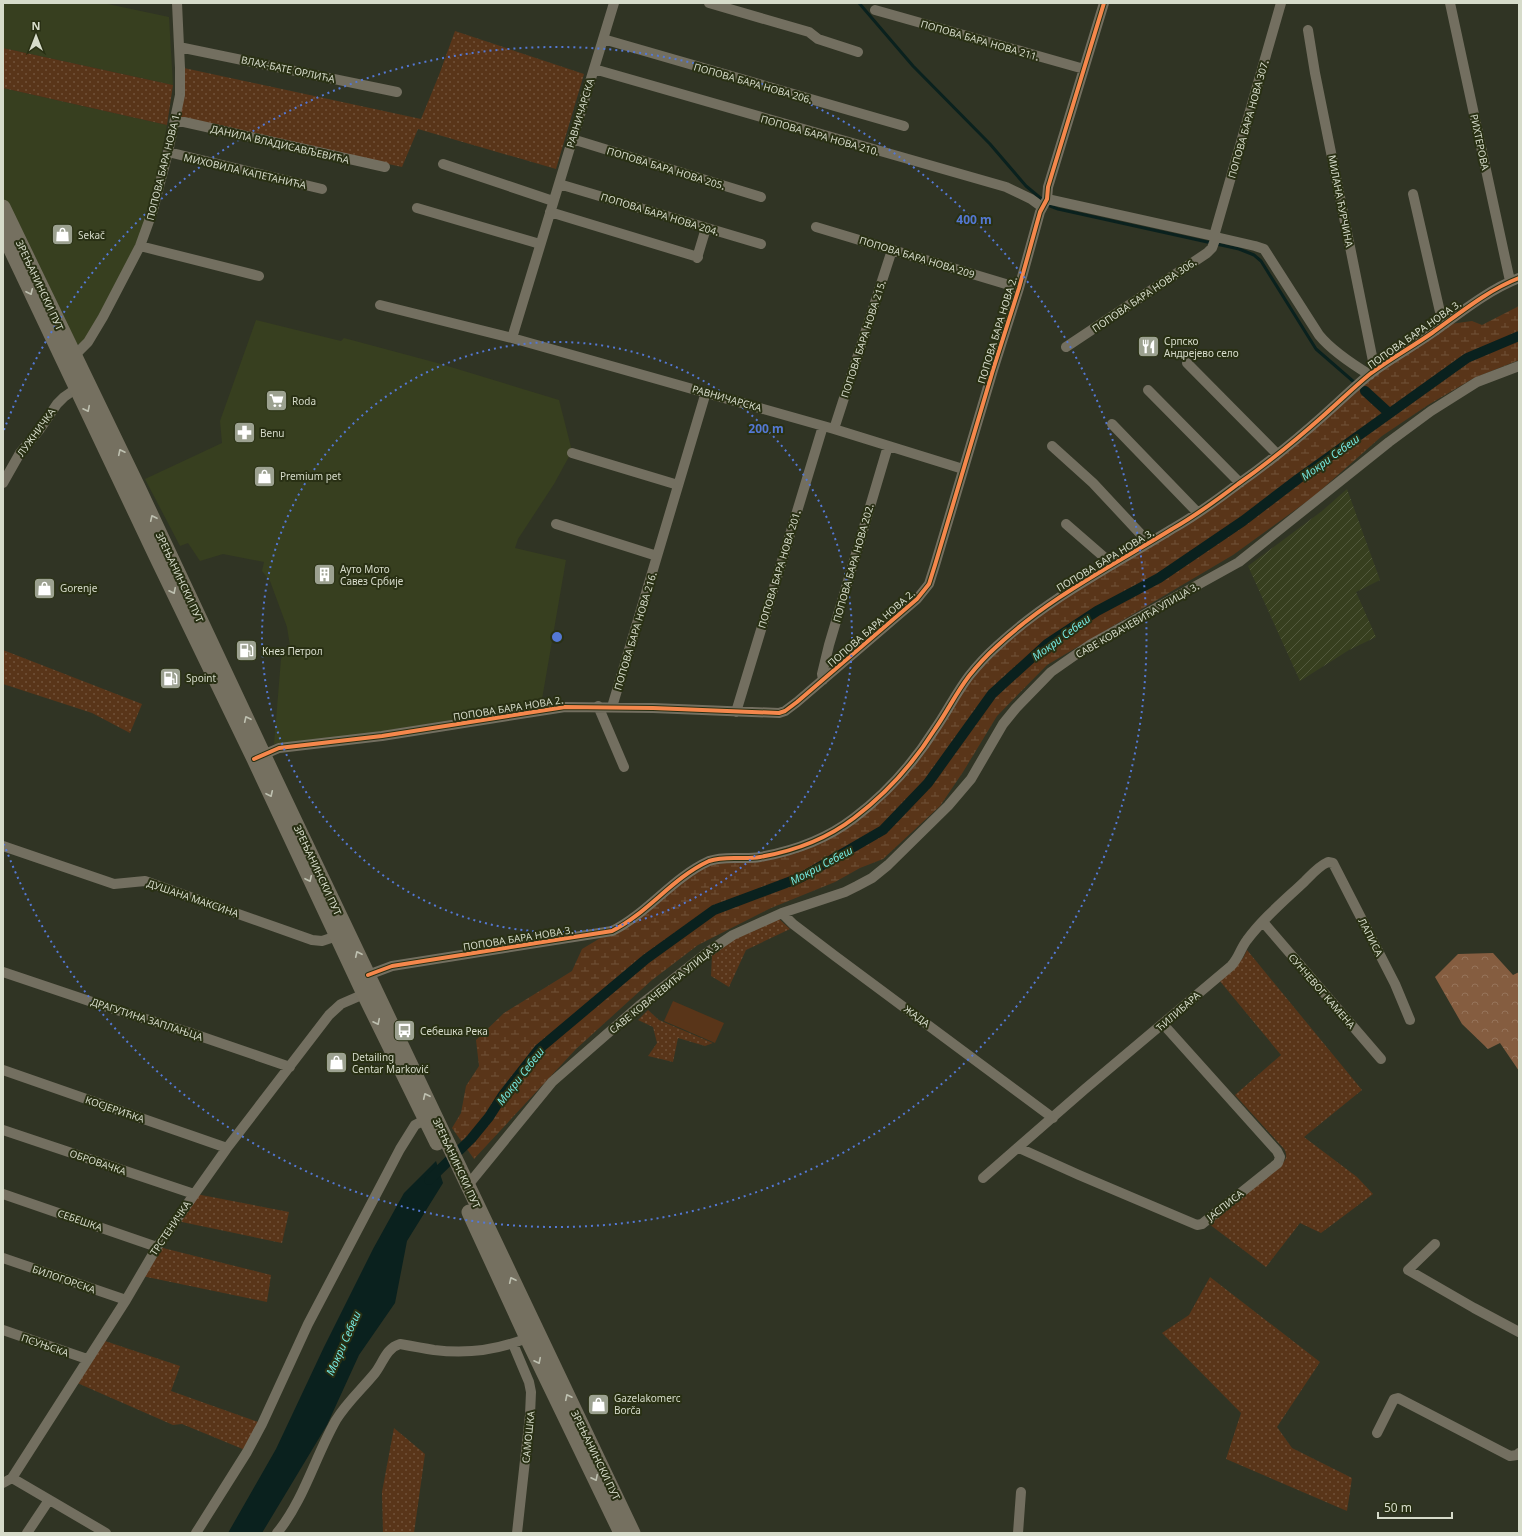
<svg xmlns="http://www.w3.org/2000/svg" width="1522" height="1536" font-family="'Noto Sans',sans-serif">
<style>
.built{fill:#373f1f}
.industrial{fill:url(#industrial-furrows)}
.grass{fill:url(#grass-dots)}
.forest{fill:url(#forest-crowns)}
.wetland{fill:url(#wetland-marsh)}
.park{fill:#593519}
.water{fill:#0a211e}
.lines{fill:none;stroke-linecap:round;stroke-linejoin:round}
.stream{stroke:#0a211e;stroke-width:3}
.canal{stroke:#0a211e;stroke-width:10}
.minor{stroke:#736f60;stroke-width:10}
.secondary{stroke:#757060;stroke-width:15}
.cycleway-casing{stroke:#293014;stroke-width:6}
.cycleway{stroke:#f5874c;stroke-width:4}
.oneway{stroke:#bec0b0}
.ring{fill:none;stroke:#5478d4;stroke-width:2;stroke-dasharray:2 4}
.labels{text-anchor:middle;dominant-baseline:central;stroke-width:4;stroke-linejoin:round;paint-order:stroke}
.street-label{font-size:10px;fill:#d6dbca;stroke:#293014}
.poi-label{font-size:10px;fill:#d6dbca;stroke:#293014;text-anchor:start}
.water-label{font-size:11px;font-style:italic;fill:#74e7de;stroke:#293014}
.centre{fill:#5478d4;stroke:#293014;stroke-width:2}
.ring-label{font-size:12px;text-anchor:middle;font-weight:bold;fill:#5478d4;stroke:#293014;stroke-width:4;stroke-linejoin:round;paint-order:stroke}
</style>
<defs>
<pattern id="industrial-furrows" width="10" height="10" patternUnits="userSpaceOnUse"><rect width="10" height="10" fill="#373f1f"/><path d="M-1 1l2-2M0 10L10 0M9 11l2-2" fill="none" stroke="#535a3e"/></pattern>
<pattern id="grass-dots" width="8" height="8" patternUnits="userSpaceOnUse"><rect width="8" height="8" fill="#593519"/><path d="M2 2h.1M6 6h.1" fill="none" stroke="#705239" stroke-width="1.8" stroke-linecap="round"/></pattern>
<pattern id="forest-crowns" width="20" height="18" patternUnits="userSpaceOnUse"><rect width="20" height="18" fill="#855d40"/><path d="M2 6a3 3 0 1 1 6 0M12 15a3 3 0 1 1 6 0" fill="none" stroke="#96745a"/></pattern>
<pattern id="wetland-marsh" width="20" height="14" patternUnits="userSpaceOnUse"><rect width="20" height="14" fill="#593519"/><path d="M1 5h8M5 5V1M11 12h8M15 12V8" fill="none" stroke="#705239"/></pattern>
</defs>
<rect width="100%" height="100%" fill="#303424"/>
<!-- built -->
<path class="built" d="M 3,3 L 103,3 L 169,17 L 173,85 L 3,48 Z
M 3,88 L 167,125 L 155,193 L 137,243 L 86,341 L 74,346 L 3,198 Z
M 256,320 L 341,341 L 344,338 L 441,364 L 559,400 L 572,451 L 554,484 L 518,539 L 515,548 L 566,560 L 541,705 L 372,733 L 274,744 L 281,659 L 290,646 L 287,627 L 270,581 L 262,571 L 264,562 L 223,554 L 200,561 L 188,543 L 180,546 L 145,479 L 222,443 L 220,421 Z"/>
<!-- industrial -->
<path class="industrial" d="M 1347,489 L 1380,580 L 1356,592 L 1376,637 L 1349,650 L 1300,681 L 1248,566 L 1322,511 Z"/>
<!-- grass -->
<path class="grass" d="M 455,31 L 584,74 L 556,169 L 418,129 L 402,167 L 179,118 L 184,68 L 421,119 L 439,75 Z
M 3,48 L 173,85 L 167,125 L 3,88 Z
M 3,650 L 142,704 L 130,733 L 92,713 L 3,684 Z
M 778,918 L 790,929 L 746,950 L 729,987 L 711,976 L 712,955 L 729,942 Z
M 1247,950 L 1362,1090 L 1304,1137 L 1357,1177 L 1373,1194 L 1321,1233 L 1300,1223 L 1266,1267 L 1209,1224 L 1275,1170 C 1282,1164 1290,1159 1284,1149 L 1235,1095 L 1281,1055 L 1219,980 L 1243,958 Z
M 648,1010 L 659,1020 L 713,1043 L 705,1046 L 678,1038 L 673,1062 L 648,1056 L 657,1043 L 653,1027 L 638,1020 Z
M 196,1194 L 289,1212 L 282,1243 L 177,1221 Z
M 159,1247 L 271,1275 L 267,1302 L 142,1276 Z
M 1210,1277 L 1320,1362 L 1277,1427 L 1292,1448 L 1352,1478 L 1347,1511 L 1226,1459 L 1241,1413 L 1162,1333 L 1189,1315 Z
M 102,1340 L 180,1366 L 171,1391 L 264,1424 L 250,1452 L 182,1424 L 173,1425 L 75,1382 Z
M 394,1428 L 425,1454 L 414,1533 L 383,1533 L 382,1492 Z"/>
<!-- forest -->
<path class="forest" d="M 1493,953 L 1513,975 L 1519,972 L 1519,1071 L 1500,1043 L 1488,1049 L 1462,1024 L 1435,977 L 1458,954 Z"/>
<!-- wetland -->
<path class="wetland" d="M 1519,306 L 1519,360 L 1474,378 L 1428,405 L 1382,436 L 1313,497 L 1233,555 L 1047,665 L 997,716 L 963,772 L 940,806 L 883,859 L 860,868 L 835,882 L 771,908 L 698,945 L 652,980 L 576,1049 L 474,1159 L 452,1128 L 461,1113 L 466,1086 L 479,1066 L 476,1040 L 504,1013 L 572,971 L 582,949 L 612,931 L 711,861 L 745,858 L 826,837 L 894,783 L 968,677 L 1012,632 L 1240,483 L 1370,375 L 1443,325 L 1472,321 L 1482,325 Z"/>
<!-- park -->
<path class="park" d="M 673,1001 L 724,1023 L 715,1043 L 664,1021 Z"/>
<!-- water -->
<path class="water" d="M 436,1161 L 443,1183 L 407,1241 L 395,1303 L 359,1355 L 327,1425 L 262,1533 L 228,1533 L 276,1449 L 324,1347 L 373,1249 L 404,1193 Z"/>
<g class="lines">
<!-- stream -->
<path class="stream" d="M 859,3 L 913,66 L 990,144 L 1026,186 L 1050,206 L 1058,209 L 1239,249 L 1254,255 L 1261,261 L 1316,349 L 1354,382"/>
<!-- canal -->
<path class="canal" d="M 1365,391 L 1389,413
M 429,1180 L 471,1139 L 489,1117 L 503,1095 L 539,1049 L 646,959 L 714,910 L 802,877 L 883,830 L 928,783 L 992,694 L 1047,644 L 1097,611 L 1159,578 L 1243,521 L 1298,479 L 1467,358 L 1519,336"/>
<!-- minor -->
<path class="minor" d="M 709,3 L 809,32 L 818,39 L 858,52
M 1450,3 L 1510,281
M 875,10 L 1084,69
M 1308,30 L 1315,73 L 1375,371
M 603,39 L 904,126
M 179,47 L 397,92
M 594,69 L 1006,187 L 1031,199 L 1042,207
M 175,120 L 385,167
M 572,139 L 761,197
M 168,152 L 322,189
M 443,164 L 553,201
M 559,184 L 761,244
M 1413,194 L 1443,325
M 1047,199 L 1214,236 L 1216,237 L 1255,246 L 1264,249 L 1319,335 C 1332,351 1352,364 1370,375
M 417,208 L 540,244
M 550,212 L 698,257
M 816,227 L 1019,288
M 1214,236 L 1281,3
M 140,246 L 259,276
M 697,258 L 706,228
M 380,305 L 512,338 L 834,429 L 963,469
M 512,338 L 614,3
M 1066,347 L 1207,253 L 1212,248 L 1216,237
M 74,356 L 88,342 L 103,317 L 140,246 L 153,210 L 168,152 L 180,95 L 180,68 L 177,3
M 1187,363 L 1277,454
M 1148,390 L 1240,483
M 1112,424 L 1197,512
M 834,429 L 892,250
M 1052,446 L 1093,483 L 1149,543
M 572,453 L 678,485
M 3,483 L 20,453 L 40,429 L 57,404 L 64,397 L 77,388
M 556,524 L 657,556
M 1066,524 L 1112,564
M 823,680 L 822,674 L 829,645 L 888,446
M 598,706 L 624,767
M 612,707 L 706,392
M 736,712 L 823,426
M 258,757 L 279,748 L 382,736 L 565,707 L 653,708 L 779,713 L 785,711 L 797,702 L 917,599 L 929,584 L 935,565 L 993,370 L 1019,288 L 1040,212 L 1047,199 L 1048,187 L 1104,3
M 3,846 L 114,884 L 145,881 L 312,940 L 322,941 L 337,936
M 782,913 L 793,924 L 835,956 L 1053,1118
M 1263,922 L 1381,1059
M 3,972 L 101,1005 L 191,1033 L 290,1067
M 368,975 L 392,966 L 612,931 C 648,913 672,878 709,861 C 726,855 743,860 760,857 C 794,851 828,838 854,818 C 887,793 913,764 935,729 C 947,712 956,693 969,676 C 977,666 986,656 996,647 C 1048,598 1112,566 1172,529 C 1195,516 1217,500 1238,484 C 1268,463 1296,440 1323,416 C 1339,402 1354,387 1370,374 C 1390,359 1412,347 1432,333 C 1460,313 1488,290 1519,278
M 3,1070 L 227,1148
M 3,1130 L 194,1194
M 1019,1148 L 1079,1175 L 1197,1225 L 1202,1224 L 1278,1163 L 1280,1157 L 1277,1151 L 1163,1024
M 983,1178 L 1085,1089 L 1231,966 C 1239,958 1240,949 1247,940 C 1263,918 1285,900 1305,881 C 1312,874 1319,866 1328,862 L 1333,863 L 1335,867 L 1395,984 L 1410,1020
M 468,1185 L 552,1082 L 639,1006 L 708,952 L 733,935 L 782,913 L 845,892 L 857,886 L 872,878 L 888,865 L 948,806 L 971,779 L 1003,724 L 1016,708 L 1051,672 L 1091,644 L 1239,562 L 1389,442 L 1431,411 L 1477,382 L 1519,366
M 3,1194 L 157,1247
M 1435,1244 L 1408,1270 L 1474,1308 L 1519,1332
M 3,1258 L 126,1300
M 3,1330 L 87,1359
M 513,1344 L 529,1382 L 531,1392 L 530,1415 L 517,1533
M 1377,1433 L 1394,1399 L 1398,1398 L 1510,1456 L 1517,1455 L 1519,1453
M 12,1478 L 106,1533
M 3,1483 L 12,1478 L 126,1300 L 157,1247 L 227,1148 L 329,1015 L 341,1004 L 364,994
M 27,1533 L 49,1500
M 196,1533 L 247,1452 L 262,1424 L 308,1324 L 400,1149 L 415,1125 L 431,1117
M 277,1533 C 304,1500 315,1457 336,1420 C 347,1402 362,1389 375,1373 C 383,1363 386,1348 400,1344 C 411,1346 422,1348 434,1350 C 465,1354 498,1350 527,1338
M 1018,1533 L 1021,1492"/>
<!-- secondary -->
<path class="secondary" d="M 3,207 L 138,487 L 273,775 L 633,1533
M 3,233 L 156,556 L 254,759 L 364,994 L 437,1143
M 469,1212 L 527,1338 L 621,1533"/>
<defs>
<path id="cycleway" d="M 254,759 L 279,748 L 382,736 L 565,707 L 653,708 L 779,713 L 785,711 L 797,702 L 917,599 L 929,584 L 935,565 L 993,370 L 1019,288 L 1040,212 L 1047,199 L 1048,187 L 1104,3
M 368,975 L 392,966 L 612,931 C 648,913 672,878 709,861 C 726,855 743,860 760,857 C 794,851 828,838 854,818 C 887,793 913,764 935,729 C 947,712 956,693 969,676 C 977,666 986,656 996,647 C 1048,598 1112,566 1172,529 C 1195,516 1217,500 1238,484 C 1268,463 1296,440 1323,416 C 1339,402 1354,387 1370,374 C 1390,359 1412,347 1432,333 C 1460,313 1488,290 1519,278"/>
</defs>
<!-- cycleway casing -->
<use href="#cycleway" class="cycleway-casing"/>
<!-- cycleway -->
<use href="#cycleway" class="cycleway"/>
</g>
<!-- one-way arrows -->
<defs><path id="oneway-chevron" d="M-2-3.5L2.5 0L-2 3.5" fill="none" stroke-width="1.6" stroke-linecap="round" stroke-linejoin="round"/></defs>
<g class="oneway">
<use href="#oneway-chevron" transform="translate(30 292) rotate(65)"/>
<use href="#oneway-chevron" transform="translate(87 409) rotate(64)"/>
<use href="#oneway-chevron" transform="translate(121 452) rotate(-116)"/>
<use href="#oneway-chevron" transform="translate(153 518) rotate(-115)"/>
<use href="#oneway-chevron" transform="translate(173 591) rotate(64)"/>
<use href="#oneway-chevron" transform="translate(247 719) rotate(-115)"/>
<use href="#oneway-chevron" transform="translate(270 794) rotate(65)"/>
<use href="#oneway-chevron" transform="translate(309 879) rotate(65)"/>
<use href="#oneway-chevron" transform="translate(358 954) rotate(-115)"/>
<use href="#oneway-chevron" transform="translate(377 1022) rotate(64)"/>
<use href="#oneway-chevron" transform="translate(426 1096) rotate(-115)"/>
<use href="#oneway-chevron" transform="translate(512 1280) rotate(-115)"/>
<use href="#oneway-chevron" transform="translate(538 1361) rotate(64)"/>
<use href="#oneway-chevron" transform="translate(568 1397) rotate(-116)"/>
<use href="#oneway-chevron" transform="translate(595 1478) rotate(64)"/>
</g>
<!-- distance rings -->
<g class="ring">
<circle cx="557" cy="637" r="295"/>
<path d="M4 430A590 590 0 1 1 4 844"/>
</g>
<!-- icons -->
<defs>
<symbol id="shop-square" viewBox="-11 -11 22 22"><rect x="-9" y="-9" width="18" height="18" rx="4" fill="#9ca190" stroke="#293014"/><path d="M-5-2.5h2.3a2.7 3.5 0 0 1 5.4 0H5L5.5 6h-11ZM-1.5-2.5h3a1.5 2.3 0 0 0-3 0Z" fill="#fff"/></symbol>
<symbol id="restaurant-square" viewBox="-11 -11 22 22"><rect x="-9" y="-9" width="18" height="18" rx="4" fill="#9ca190" stroke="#293014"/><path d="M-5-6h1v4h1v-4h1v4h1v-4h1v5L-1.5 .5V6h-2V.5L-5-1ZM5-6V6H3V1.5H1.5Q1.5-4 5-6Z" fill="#fff"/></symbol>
<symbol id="supermarket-square" viewBox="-11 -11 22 22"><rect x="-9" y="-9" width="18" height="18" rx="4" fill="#9ca190" stroke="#293014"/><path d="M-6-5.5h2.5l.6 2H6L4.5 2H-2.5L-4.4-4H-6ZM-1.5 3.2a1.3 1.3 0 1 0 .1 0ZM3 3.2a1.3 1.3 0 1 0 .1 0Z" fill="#fff"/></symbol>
<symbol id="pharmacy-square" viewBox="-11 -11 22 22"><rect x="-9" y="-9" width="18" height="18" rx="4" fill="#9ca190" stroke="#293014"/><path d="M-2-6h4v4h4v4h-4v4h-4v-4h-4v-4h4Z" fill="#fff"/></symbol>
<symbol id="building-square" viewBox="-11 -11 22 22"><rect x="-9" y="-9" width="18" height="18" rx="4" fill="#9ca190" stroke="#293014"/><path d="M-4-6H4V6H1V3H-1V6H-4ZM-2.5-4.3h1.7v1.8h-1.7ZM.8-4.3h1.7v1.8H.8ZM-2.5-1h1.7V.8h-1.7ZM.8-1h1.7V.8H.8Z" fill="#fff"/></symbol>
<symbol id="fuel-square" viewBox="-11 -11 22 22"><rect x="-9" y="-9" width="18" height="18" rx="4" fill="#9ca190" stroke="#293014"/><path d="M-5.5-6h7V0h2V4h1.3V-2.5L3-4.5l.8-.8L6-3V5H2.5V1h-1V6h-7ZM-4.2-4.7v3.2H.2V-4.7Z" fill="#fff"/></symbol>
<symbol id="bus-square" viewBox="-11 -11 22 22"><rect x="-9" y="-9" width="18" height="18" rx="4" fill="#9ca190" stroke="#293014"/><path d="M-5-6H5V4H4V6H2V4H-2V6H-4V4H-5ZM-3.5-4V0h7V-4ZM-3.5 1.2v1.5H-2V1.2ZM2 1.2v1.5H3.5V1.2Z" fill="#fff"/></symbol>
</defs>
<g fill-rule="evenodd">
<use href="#shop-square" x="50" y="222" width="25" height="25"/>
<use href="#restaurant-square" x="1136" y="334" width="25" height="25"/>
<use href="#supermarket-square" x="264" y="388" width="25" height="25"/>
<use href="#pharmacy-square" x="232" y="420" width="25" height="25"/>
<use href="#shop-square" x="252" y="464" width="25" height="25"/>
<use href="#building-square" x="312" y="562" width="25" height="25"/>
<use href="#shop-square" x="32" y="576" width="25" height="25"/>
<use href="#fuel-square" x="234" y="638" width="25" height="25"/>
<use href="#fuel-square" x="158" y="666" width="25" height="25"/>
<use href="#bus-square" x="392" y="1018" width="25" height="25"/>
<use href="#shop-square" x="324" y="1050" width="25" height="25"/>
<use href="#shop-square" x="586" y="1392" width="25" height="25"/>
</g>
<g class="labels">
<!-- street labels -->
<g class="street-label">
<text transform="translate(980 40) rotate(16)">ПОПОВА БАРА НОВА 211.</text>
<text transform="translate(288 69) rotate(12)">ВЛАХ-БАТЕ ОРЛИЋА</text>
<text transform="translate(753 83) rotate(16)">ПОПОВА БАРА НОВА 206.</text>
<text transform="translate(580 113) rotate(-73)">РАВНИЧАРСКА</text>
<text transform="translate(1248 119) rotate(-74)">ПОПОВА БАРА НОВА 307.</text>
<text transform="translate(820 135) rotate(16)">ПОПОВА БАРА НОВА 210.</text>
<text transform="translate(1480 142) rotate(78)">РИХТЕРОВА</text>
<text transform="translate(280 144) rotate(13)">ДАНИЛА ВЛАДИСАВЉЕВИЋА</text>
<text transform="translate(163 166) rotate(-76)">ПОПОВА БАРА НОВА 1.</text>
<text transform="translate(666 168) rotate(17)">ПОПОВА БАРА НОВА 205.</text>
<text transform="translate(245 171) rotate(13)">МИХОВИЛА КАПЕТАНИЋА</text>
<text transform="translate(1341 201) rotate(79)">МИЛАНА ЋУРЧИНА</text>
<text transform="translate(660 214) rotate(17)">ПОПОВА БАРА НОВА 204.</text>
<text transform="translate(917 257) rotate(17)">ПОПОВА БАРА НОВА 209</text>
<text transform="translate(40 285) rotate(65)">ЗРЕЊАНИНСКИ ПУТ</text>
<text transform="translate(1144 295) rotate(-34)">ПОПОВА БАРА НОВА 306.</text>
<text transform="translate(997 330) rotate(-73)">ПОПОВА БАРА НОВА 2.</text>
<text transform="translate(1414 334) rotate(-35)">ПОПОВА БАРА НОВА 3.</text>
<text transform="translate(863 339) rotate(-72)">ПОПОВА БАРА НОВА 215.</text>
<text transform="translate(727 398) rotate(16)">РАВНИЧАРСКА</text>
<text transform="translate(36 432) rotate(-54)">ЛУЖНИЧКА</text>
<text transform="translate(1105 560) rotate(-31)">ПОПОВА БАРА НОВА 3.</text>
<text transform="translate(853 563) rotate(-74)">ПОПОВА БАРА НОВА 202.</text>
<text transform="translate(779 569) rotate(-73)">ПОПОВА БАРА НОВА 201.</text>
<text transform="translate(180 577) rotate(65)">ЗРЕЊАНИНСКИ ПУТ</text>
<text transform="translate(1137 620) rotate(-30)">САВЕ КОВАЧЕВИЋА УЛИЦА 3.</text>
<text transform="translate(871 628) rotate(-41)">ПОПОВА БАРА НОВА 2.</text>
<text transform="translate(635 631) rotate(-73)">ПОПОВА БАРА НОВА 216.</text>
<text transform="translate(508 708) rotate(-9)">ПОПОВА БАРА НОВА 2.</text>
<text transform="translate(318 870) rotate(65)">ЗРЕЊАНИНСКИ ПУТ</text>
<text transform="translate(193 898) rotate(19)">ДУШАНА МАКСИНА</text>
<text transform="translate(1371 937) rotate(63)">ЛАПИСА</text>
<text transform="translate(518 938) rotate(-9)">ПОПОВА БАРА НОВА 3.</text>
<text transform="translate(665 987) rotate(-39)">САВЕ КОВАЧЕВИЋА УЛИЦА 3.</text>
<text transform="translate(1322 991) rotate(49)">СУНЧЕВОГ КАМЕНА</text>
<text transform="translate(1178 1011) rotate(-41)">ЋИЛИБАРА</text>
<text transform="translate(917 1016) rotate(36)">ЖАДА</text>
<text transform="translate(147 1019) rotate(18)">ДРАГУТИНА ЗАПЛАЊЦА</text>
<text transform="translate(115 1109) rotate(19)">КОСЈЕРИЋКА</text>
<text transform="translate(98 1162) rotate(19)">ОБРОВАЧКА</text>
<text transform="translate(457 1163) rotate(65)">ЗРЕЊАНИНСКИ ПУТ</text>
<text transform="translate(1225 1205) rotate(-38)">ЈАСПИСА</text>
<text transform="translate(80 1220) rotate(19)">СЕБЕШКА</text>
<text transform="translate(170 1228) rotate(-56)">ТРСТЕНИЧКА</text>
<text transform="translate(64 1279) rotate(19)">БИЛОГОРСКА</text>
<text transform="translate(45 1345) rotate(19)">ПСУЊСКА</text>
<text transform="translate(528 1437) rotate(-84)">САМОШКА</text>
<text transform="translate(596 1455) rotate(64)">ЗРЕЊАНИНСКИ ПУТ</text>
</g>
<!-- poi labels -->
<g class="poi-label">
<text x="78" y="235">Sekač</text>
<text x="1164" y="341">Српско<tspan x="1164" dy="12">Андрејево село</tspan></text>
<text x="292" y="401">Roda</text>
<text x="260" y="433">Benu</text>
<text x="280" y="476">Premium pet</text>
<text x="340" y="569">Ауто Мото<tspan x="340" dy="12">Савез Србије</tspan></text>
<text x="60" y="588">Gorenje</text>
<text x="262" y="651">Кнез Петрол</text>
<text x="186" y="678">Spoint</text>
<text x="420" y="1031">Себешка Река</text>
<text x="352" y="1057">Detailing<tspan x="352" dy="12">Centar Marković</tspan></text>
<text x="614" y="1398">Gazelakomerc<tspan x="614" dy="12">Borča</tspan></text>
</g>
<!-- water labels -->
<g class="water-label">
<text transform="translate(1330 457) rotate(-36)">Мокри Себеш</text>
<text transform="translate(1061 637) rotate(-36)">Мокри Себеш</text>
<text transform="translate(821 865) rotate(-28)">Мокри Себеш</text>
<text transform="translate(520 1076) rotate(-52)">Мокри Себеш</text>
<text transform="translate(343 1343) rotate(-66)">Мокри Себеш</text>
</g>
</g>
<circle cx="557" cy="637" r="6" class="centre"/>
<g class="ring-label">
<text x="974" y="224">400 m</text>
<text x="766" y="433">200 m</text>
</g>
<!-- border -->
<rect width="1522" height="1536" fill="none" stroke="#d6dbca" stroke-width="8"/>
<!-- north arrow -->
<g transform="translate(36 36)" stroke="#293014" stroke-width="3" paint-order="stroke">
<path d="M0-3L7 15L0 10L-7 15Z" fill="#d6dbca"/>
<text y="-6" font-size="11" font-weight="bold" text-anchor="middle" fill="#d6dbca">N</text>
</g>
<!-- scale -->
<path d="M1378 1512v6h74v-6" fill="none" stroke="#d6dbca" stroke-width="2"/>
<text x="1384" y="1512" font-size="12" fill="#d6dbca" stroke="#293014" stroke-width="3" paint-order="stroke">50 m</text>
</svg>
